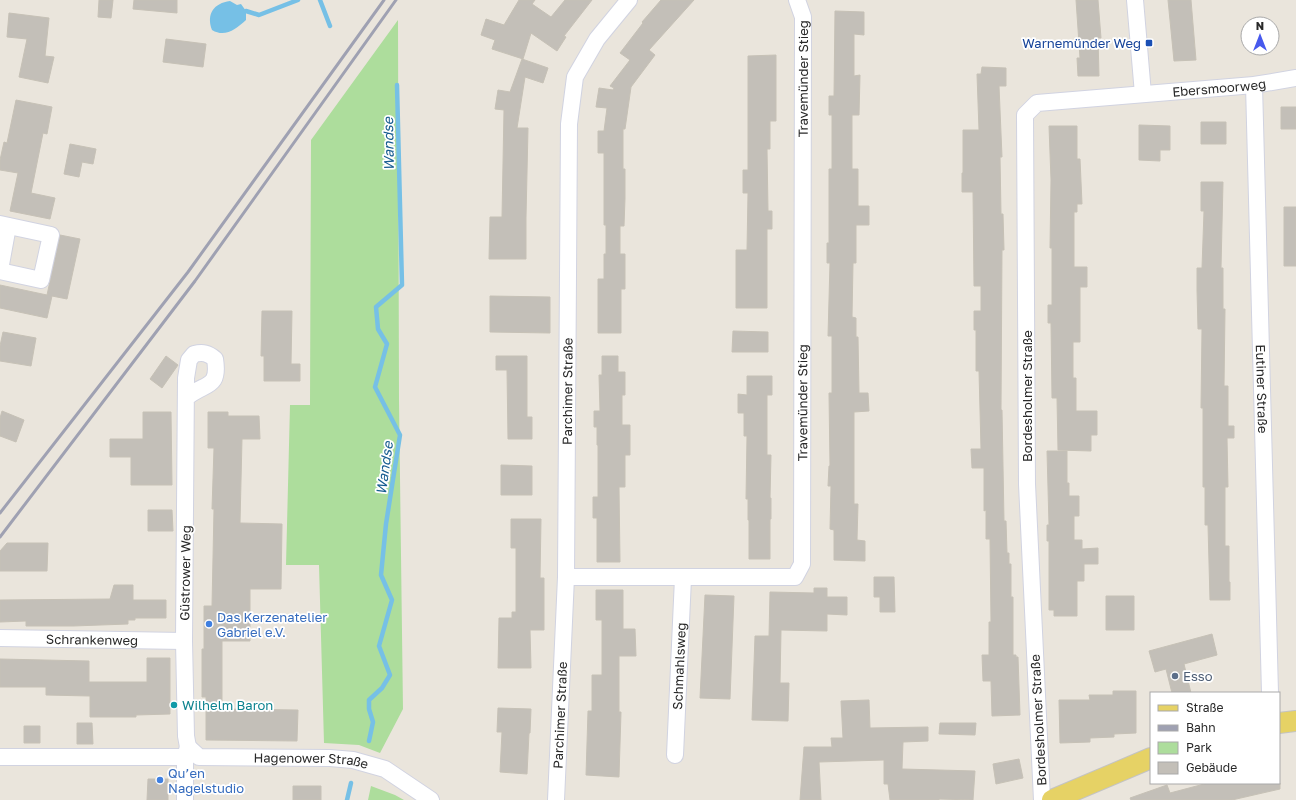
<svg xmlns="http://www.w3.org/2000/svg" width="1296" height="800" font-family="'Golos Text',sans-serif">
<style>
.green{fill:#addd9c}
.water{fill:#76c0e6}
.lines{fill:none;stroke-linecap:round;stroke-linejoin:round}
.stream{stroke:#76c0e6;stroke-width:4.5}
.building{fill:#c3bfb8;stroke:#c6c1b6}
.minor-casing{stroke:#d1d3e1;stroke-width:18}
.major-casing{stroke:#c3c3c3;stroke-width:22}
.minor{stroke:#fff;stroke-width:16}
.major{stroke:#e6d265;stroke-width:20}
.rail{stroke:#9fa1b2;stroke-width:3}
.transit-dot{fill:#1a4fb4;stroke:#fff;stroke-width:1.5}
.shop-dot{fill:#3f7fe0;stroke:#fff;stroke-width:1.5}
.service-dot{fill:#5c6f8a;stroke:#fff;stroke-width:1.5}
.culture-dot{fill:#0f9aa8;stroke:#fff;stroke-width:1.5}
.labels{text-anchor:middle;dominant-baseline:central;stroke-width:3.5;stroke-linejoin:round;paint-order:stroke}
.transit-label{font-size:13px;fill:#164399;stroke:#fff;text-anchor:end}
.street-label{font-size:13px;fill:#292929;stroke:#fff}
.shop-label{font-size:13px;fill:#366cbe;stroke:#fff;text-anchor:start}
.service-label{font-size:13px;fill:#4e5e75;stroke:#fff;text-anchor:start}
.culture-label{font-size:13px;fill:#0d838f;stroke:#fff;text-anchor:start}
.water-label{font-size:14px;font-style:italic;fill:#175d90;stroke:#fff}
</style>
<rect width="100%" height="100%" fill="#eae5dc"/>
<!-- green -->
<path class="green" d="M 398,20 L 399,400 L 403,709 L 380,753 L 359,745 L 324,743 L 319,565 L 286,565 L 290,405 L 310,405 L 311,140 Z
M 371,786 L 395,795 L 404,800 L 368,800 Z"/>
<!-- water -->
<path class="water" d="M 230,1 L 237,5 L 241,4 L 246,11 L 246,20 C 236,29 225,38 212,30 C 206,14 214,3 230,1 Z"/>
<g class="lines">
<!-- stream -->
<path class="stream" d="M 320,0 L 330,26
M 246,11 L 259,15 L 298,0
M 369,741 L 373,722 L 369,709 L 369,700 L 382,688 L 390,675 L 379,646 L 392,600 L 381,575 L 386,524 L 400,435 L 375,387 L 387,344 L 378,329 L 376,307 L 402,285 L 397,85
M 347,800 L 351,783"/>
</g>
<!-- building -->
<path class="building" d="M 99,0 L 113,0 L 111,18 L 98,17 Z
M 134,0 L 177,0 L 177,13 L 133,9 Z
M 519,0 L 535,0 L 532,4 L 551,17 L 565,0 L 592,0 L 564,36 L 566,37 L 557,51 L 531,33 L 523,59 L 492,49 L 495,40 L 481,35 L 486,19 L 504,25 Z
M 661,0 L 694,0 L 649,50 L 655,55 L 631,87 L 625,129 L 623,129 L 623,169 L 625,169 L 625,198 L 624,226 L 620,226 L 620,254 L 625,254 L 625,289 L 621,289 L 621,333 L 598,333 L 598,279 L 604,279 L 604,254 L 606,254 L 606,225 L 604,225 L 604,153 L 598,153 L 598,131 L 604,131 L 607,108 L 596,107 L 599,88 L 613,90 L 614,88 L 610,86 L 630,60 L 620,53 L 643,23 L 642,22 Z
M 1076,0 L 1098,0 L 1101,38 L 1098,38 L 1099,76 L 1078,76 L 1077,58 L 1080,58 Z
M 1168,0 L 1191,0 L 1196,60 L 1174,61 Z
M 835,11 L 864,12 L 864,35 L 854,34 L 854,76 L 860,75 L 859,115 L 852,115 L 852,169 L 858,169 L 858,206 L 869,206 L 869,225 L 856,225 L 856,263 L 853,263 L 852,317 L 856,318 L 856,337 L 858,337 L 859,393 L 868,393 L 869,411 L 854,412 L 854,504 L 858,504 L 857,540 L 865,541 L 865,561 L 834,560 L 834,530 L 830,529 L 831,486 L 828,486 L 829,466 L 830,466 L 829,393 L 832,393 L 832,336 L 828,336 L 830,263 L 827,263 L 827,243 L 829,243 L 829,169 L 832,169 L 832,115 L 829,115 L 829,96 L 834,96 Z
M 9,13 L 49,18 L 45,56 L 54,57 L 48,83 L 19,77 L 27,39 L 7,37 Z
M 166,39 L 206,44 L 203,67 L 163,62 Z
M 776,55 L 776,121 L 770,121 L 770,149 L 767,149 L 768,211 L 772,211 L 772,229 L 767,229 L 767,308 L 736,308 L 736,250 L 747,250 L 748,193 L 743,193 L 743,170 L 748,170 L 748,56 Z
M 522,59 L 548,68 L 543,83 L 525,77 L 517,128 L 528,128 L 526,217 L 526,259 L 489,259 L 490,217 L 502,217 L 504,110 L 495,109 L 498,90 L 510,92 Z
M 982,67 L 1006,68 L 1006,86 L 999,86 L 1002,157 L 1000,157 L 1001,214 L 1003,214 L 1004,250 L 1002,250 L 1001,410 L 1002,410 L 1004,521 L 1006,521 L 1007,553 L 1009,553 L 1009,564 L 1011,564 L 1011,597 L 1013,597 L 1013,655 L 1016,655 L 1016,657 L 1018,657 L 1020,715 L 992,716 L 991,681 L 983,681 L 982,655 L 989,655 L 989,622 L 991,622 L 990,539 L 986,539 L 986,510 L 984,511 L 984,468 L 972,468 L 971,449 L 981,449 L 979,371 L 976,371 L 976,330 L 974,330 L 974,311 L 981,311 L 981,286 L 974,286 L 973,192 L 962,192 L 962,173 L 963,173 L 963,130 L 979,130 L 977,74 L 981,74 Z
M 16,100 L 52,107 L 47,134 L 43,133 L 31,193 L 55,198 L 50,219 L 10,211 L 18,173 L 0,170 L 0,160 L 4,142 L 7,143 Z
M 1281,107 L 1296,107 L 1296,129 L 1281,129 Z
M 1201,122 L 1226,122 L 1226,144 L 1201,144 Z
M 1139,125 L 1170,126 L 1170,150 L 1160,150 L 1160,161 L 1139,160 Z
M 1049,126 L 1077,126 L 1077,159 L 1080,159 L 1082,204 L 1077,204 L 1077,212 L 1074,212 L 1074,267 L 1087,267 L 1087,287 L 1080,287 L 1080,342 L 1073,342 L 1073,378 L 1076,378 L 1076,411 L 1097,411 L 1097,435 L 1091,435 L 1091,451 L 1058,450 L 1057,398 L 1052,398 L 1051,323 L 1048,323 L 1048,305 L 1052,305 L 1052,248 L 1050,248 L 1051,180 Z
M 70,144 L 96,149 L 93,164 L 82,162 L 79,177 L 64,174 Z
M 1201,182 L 1223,182 L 1221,268 L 1223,268 L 1223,309 L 1225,309 L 1224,386 L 1228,386 L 1228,426 L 1234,426 L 1234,438 L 1227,438 L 1228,487 L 1225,487 L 1225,546 L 1229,546 L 1229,582 L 1230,582 L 1230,600 L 1210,600 L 1208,525 L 1205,525 L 1205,487 L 1203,487 L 1203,408 L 1201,408 L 1202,329 L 1198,329 L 1197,290 L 1197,268 L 1202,268 L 1204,211 L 1201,211 Z
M 1284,207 L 1296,207 L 1296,266 L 1284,266 Z
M 60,235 L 80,239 L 67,299 L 52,296 L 47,318 L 0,308 L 0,285 L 47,295 Z
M 490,296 L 550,297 L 550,333 L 490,332 Z
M 262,311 L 292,311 L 291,364 L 300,364 L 300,381 L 264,381 L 264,356 L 261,356 Z
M 733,331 L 768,332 L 768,352 L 732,352 Z
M 3,332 L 36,338 L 31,366 L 0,361 L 0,346 Z
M 166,356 L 178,365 L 162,388 L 150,379 Z
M 496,356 L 527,356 L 527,417 L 532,417 L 532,439 L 508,439 L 507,370 L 496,370 Z
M 602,356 L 618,356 L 618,372 L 625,372 L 625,395 L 622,395 L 622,425 L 630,425 L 630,455 L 625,455 L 625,487 L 619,487 L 620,562 L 597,562 L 597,518 L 593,518 L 593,497 L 598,497 L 598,445 L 597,445 L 597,427 L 594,427 L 594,411 L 600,411 L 599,375 L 602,375 Z
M 747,376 L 772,376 L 772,395 L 767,395 L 767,455 L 771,455 L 770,498 L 771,498 L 771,519 L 770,519 L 770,559 L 749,559 L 749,520 L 748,520 L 748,499 L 746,499 L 747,436 L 744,436 L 744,413 L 738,413 L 738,394 L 747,395 Z
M 2,411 L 24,420 L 16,442 L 0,436 L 0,418 Z
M 143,412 L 171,412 L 172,485 L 131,485 L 131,457 L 110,457 L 110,439 L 143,439 Z
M 208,412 L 228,412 L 228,416 L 259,416 L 260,439 L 242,439 L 240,523 L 282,524 L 281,589 L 250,589 L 250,641 L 222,641 L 222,709 L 298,710 L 297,741 L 206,740 L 206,697 L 202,697 L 202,649 L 204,649 L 204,606 L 212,606 L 214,509 L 212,509 L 214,448 L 208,448 Z
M 1047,451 L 1067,451 L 1067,483 L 1069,483 L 1069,496 L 1079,496 L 1079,516 L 1074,516 L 1074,540 L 1082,540 L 1082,549 L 1098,548 L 1098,564 L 1084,564 L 1084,581 L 1077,581 L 1077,616 L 1054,616 L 1054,610 L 1049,610 L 1049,541 L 1047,541 L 1047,525 L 1049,525 Z
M 501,465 L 532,466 L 532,495 L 501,495 Z
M 148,510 L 172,510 L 173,531 L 148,531 Z
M 511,519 L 541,519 L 540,578 L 544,578 L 544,630 L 530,630 L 531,668 L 498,668 L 499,618 L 512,618 L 512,612 L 516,612 L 516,548 L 511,548 Z
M 7,543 L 48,543 L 47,571 L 0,571 L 0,551 Z
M 874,577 L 894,577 L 895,612 L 880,612 L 880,597 L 874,597 Z
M 114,585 L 133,585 L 133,600 L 166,600 L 166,618 L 135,618 L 135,620 L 128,620 L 128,624 L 73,626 L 26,626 L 26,621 L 0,622 L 0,600 L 110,599 Z
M 814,588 L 827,588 L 827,597 L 847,597 L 847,615 L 827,614 L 827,631 L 781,630 L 780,683 L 789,683 L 788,721 L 752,720 L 755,636 L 769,636 L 770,592 L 814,593 Z
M 596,590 L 623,590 L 623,629 L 635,629 L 636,656 L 619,656 L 619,712 L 621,712 L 619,777 L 586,775 L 588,711 L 592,711 L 592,675 L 602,675 L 602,620 L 596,620 Z
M 705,595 L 734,596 L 730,699 L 700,698 Z
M 1106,596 L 1134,596 L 1134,630 L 1106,630 Z
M 1212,634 L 1217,655 L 1184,664 L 1191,693 L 1172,693 L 1166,669 L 1155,672 L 1149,651 Z
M 147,658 L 170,658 L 170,714 L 136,715 L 136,717 L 90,717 L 90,696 L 46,695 L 46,687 L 0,687 L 0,659 L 89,661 L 89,682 L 147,682 Z
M 1113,691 L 1136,691 L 1136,733 L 1114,734 L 1114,737 L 1090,738 L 1090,742 L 1060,743 L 1059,700 L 1090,700 L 1089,695 L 1113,695 Z
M 869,700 L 870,728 L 928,727 L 928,741 L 903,742 L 902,769 L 975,771 L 973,800 L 939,799 L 939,800 L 890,800 L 888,784 L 884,784 L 884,760 L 819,762 L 821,800 L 800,800 L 804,747 L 832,747 L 831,738 L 843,738 L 841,701 Z
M 498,708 L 531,709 L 530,733 L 529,733 L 527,774 L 500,772 L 502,732 L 497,732 Z
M 77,723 L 92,723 L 93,744 L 77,744 Z
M 940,723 L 976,723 L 975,735 L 939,734 Z
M 24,726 L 40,726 L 40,743 L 24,743 Z
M 1019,759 L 1023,778 L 996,784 L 993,764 Z
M 148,779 L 168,779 L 168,800 L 147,800 Z
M 1208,783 L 1280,783 L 1280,789 L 1232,800 L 1131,800 L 1130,798 L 1167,785 L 1170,793 Z
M 293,786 L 321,786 L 321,800 L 293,800 Z"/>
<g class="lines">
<defs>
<g id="minor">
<path d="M 1135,0 L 1143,94"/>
<path id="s1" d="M 1254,85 L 1270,693"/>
<path d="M 0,224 L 51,235 L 41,280 L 0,271"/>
<path d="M 0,270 L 8,226"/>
<path d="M 186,398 C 204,382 220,390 215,359 C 208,353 203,352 194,354 L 189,360 L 186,378 L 184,641 L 186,736 L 188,747"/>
<path id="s2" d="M 566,577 L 795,577 L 802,564 L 803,17 L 797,0"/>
<path id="s3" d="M 0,638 L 184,641"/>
<path id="s4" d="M 188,747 L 199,757 L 330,758 L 353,760 L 385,769 L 431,800"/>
<path id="s5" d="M 675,755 L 683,578"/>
<path d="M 0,757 L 185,757 L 188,747"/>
<path d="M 185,800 L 185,757"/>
<path id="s6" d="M 556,800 L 566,577 L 569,124 L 575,77 L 597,39 L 629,0"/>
<path id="s7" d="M 1042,800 L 1027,484 L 1025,115 L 1037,103 L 1254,85 L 1296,78"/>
</g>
<path id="major" d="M 1279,723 L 1296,721
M 1052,800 L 1151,758"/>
</defs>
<!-- minor casing -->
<use href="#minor" class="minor-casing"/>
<!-- major casing -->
<use href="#major" class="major-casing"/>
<!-- minor -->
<use href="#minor" class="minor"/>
<!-- major -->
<use href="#major" class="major"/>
<!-- rail -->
<path class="rail" d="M 0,513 L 188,272 L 384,0
M 0,537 L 195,281 L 396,0"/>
</g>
<!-- markers -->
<rect class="transit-dot" x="1145" y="39" width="8" height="8" rx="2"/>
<g class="shop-dot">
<circle cx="209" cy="624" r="4"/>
<circle cx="160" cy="780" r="4"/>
</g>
<circle class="service-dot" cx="1175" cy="676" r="4"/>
<circle class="culture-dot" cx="174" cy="705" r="4"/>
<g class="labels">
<!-- transit labels -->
<g class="transit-label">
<text x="1141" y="43">Warnemünder Weg</text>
</g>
<!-- street labels -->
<g class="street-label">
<text stroke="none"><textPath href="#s2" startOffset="729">Travemünder Stieg</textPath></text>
<text stroke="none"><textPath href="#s7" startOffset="885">Ebersmoorweg</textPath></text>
<text stroke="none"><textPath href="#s1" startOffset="304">Eutiner Straße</textPath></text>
<text stroke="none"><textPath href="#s6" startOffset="409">Parchimer Straße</textPath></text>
<text transform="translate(1027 396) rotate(-90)">Bordesholmer Straße</text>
<text stroke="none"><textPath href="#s2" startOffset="405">Travemünder Stieg</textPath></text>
<text transform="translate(185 573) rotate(-89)">Güstrower Weg</text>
<text stroke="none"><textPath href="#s3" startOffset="92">Schrankenweg</textPath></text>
<text stroke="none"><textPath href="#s5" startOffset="89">Schmahlsweg</textPath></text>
<text stroke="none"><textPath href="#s6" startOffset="85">Parchimer Straße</textPath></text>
<text transform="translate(1038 720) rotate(-93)">Bordesholmer Straße</text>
<text stroke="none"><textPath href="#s4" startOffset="127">Hagenower Straße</textPath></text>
</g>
<!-- shop labels -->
<g class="shop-label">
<text x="217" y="617">Das Kerzenatelier<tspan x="217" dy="15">Gabriel e.V.</tspan></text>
<text x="168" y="773">Qu’en<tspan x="168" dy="15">Nagelstudio</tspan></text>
</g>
<!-- service labels -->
<g class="service-label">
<text x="1183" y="676">Esso</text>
</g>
<!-- culture labels -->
<g class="culture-label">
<text x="182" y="705">Wilhelm Baron</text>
</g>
<!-- water labels -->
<g class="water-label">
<text transform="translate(388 144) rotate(-91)">Wandse</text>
<text transform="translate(384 468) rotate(-82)">Wandse</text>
</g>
</g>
<!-- legend -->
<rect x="1150" y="692" width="130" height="92" fill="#ffffff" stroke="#a9a9a9"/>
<rect x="1158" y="705" width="20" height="6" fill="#e6d265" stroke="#a9a9a9"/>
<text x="1186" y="712" font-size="12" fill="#292929">Straße</text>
<rect x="1158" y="725" width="20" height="6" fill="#9fa1b2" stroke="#a9a9a9"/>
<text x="1186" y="732" font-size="12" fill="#292929">Bahn</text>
<rect x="1158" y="742" width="20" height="12" fill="#addd9c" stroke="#a9a9a9"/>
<text x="1186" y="752" font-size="12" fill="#292929">Park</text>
<rect x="1158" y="762" width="20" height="12" fill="#c3bfb8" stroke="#a9a9a9"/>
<text x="1186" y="772" font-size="12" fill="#292929">Gebäude</text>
<!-- north arrow -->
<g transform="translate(1260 36)"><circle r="19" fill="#ffffff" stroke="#a9a9a9"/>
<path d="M0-3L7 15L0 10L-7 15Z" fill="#4759ed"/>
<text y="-6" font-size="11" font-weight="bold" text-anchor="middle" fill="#292929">N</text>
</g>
</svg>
